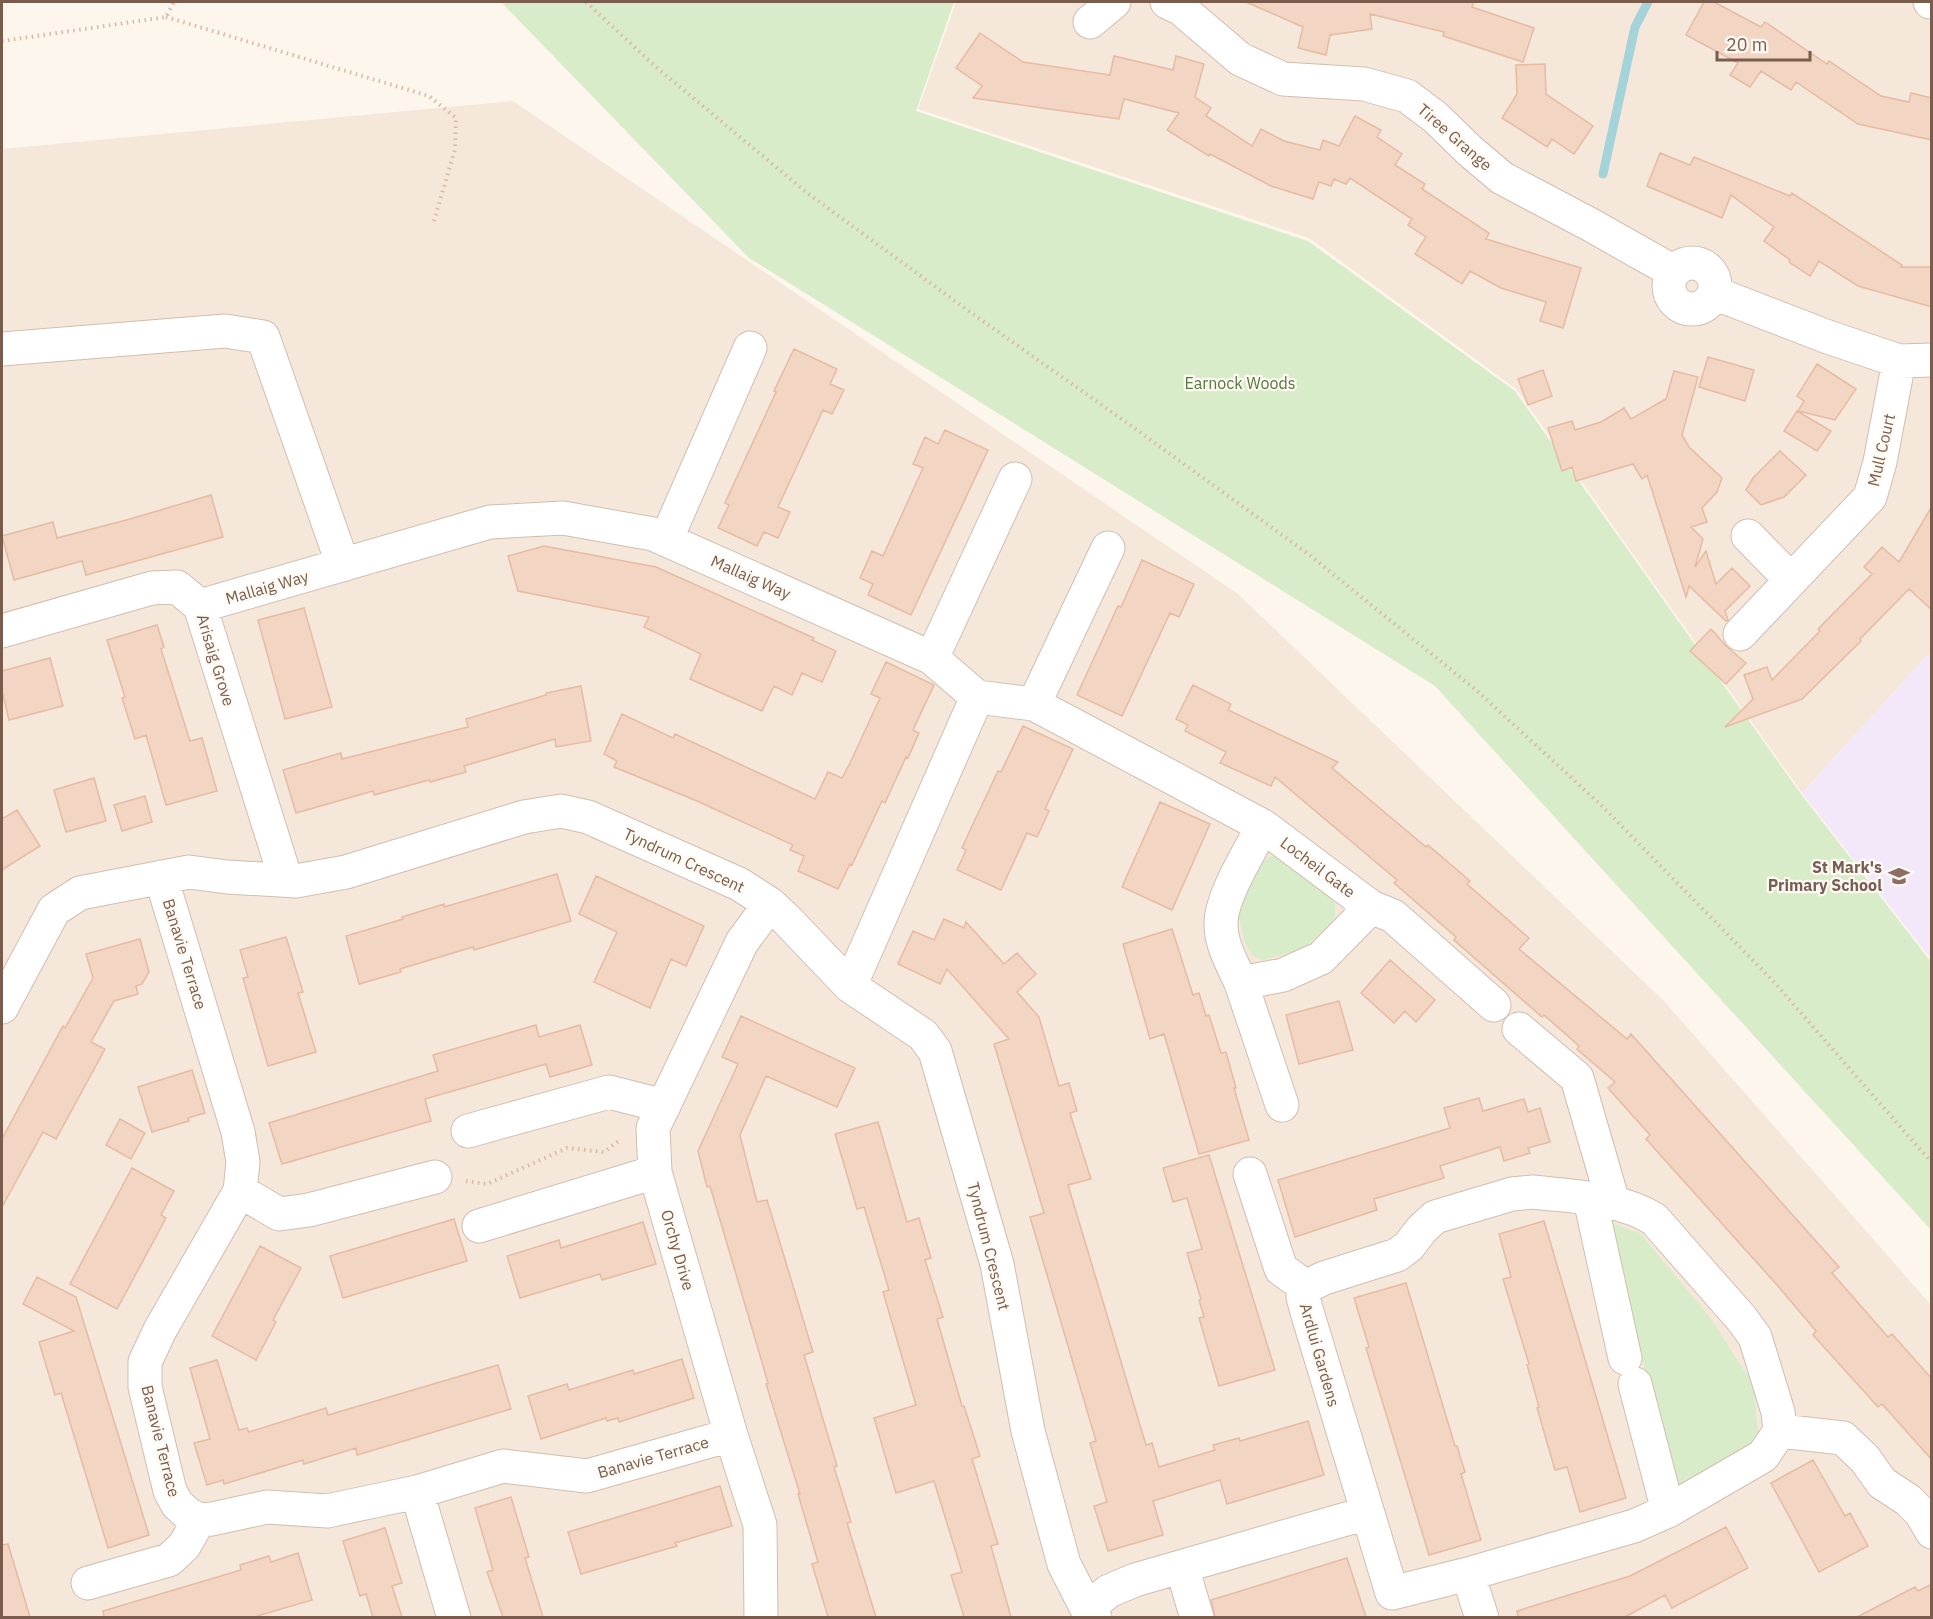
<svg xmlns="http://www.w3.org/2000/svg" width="1933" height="1619" font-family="'IBM Plex Sans',sans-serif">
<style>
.residential{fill:#f5e8da}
.education{fill:#f3e8fa}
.green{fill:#d8ecc9}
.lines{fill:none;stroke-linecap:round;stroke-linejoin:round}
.stream{stroke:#a5d3da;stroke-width:9}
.building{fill:#f3d5c3;stroke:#e6bba3;stroke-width:1.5}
.minor-casing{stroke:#d1beb0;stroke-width:35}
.path{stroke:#d9b8a5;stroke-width:4;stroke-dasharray:1.5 4.5;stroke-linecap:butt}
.minor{stroke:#fff;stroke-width:33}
.labels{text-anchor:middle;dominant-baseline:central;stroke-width:4.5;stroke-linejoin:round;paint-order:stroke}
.street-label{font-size:16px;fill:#7a5c4d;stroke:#fffaf3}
.park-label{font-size:16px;fill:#537a41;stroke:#fffaf3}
.education-label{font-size:16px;font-weight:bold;fill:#785e54;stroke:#fffaf3;text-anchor:end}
</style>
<rect width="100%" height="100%" fill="#fdf6ec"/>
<!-- residential -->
<path class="residential" d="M 956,2 L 1931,2 L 1931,651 L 1802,793 L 1516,389 L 1309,238 L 918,109 Z
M 513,101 L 1238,594 L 1664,1001 L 1931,1305 L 1931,1617 L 2,1618 L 2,149 Z"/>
<!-- education -->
<path class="education" d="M 1931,651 L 1931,959 L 1802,793 Z"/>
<!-- green -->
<path class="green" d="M 501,2 L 954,2 L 916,111 L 1308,241 L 1515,391 L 1801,794 L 1931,962 L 1931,1230 L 1435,686 L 749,258 Z
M 1271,856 L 1281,856 L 1329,891 L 1335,904 L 1335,917 L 1329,925 L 1304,949 L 1263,960 L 1253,956 L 1249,951 L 1244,940 L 1239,917 L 1242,904 L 1262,863 Z
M 1607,1222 L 1640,1233 L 1711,1319 L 1753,1384 L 1759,1438 L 1675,1488 Z"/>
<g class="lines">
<!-- stream -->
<path class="stream" d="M 1603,174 L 1635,27 L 1648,2"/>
</g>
<!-- building -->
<path class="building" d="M 1246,2 L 1474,2 L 1472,7 L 1534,28 L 1523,62 L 1443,36 L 1444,32 L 1370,14 L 1372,29 L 1330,35 L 1326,55 L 1298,48 L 1303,27 Z
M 1704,2 L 1714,2 L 1761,27 L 1765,22 L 1827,64 L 1829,61 L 1881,96 L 1909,102 L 1911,93 L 1932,98 L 1932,140 L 1858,124 L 1796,82 L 1791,90 L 1761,71 L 1750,87 L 1730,75 L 1738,63 L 1686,35 Z
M 980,33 L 1023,62 L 1110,75 L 1114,56 L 1173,70 L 1176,56 L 1204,64 L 1195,97 L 1211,108 L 1206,116 L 1252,146 L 1261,129 L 1284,141 L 1320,150 L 1323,140 L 1339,146 L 1355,116 L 1381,130 L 1377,137 L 1402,154 L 1395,165 L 1425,184 L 1422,189 L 1489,233 L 1486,239 L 1581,268 L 1563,328 L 1540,321 L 1546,302 L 1501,288 L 1470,271 L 1462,284 L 1415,254 L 1426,237 L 1408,225 L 1412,219 L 1350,178 L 1346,184 L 1334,179 L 1331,186 L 1319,182 L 1313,199 L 1271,186 L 1210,154 L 1209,156 L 1167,130 L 1179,113 L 1124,99 L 1119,119 L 973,98 L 982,86 L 956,68 Z
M 1545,64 L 1546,94 L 1593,126 L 1574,154 L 1552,139 L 1547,147 L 1502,118 L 1517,94 L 1516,65 Z
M 1660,153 L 1690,165 L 1694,157 L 1790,196 L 1792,193 L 1902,265 L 1901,267 L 1932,267 L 1932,307 L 1858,286 L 1819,261 L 1810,276 L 1789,262 L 1790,260 L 1764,241 L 1774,227 L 1731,195 L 1722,218 L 1647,186 Z
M 794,349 L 837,369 L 830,384 L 844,390 L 832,414 L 823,410 L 778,507 L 790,512 L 778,538 L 764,532 L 757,546 L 718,528 L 729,505 L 725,503 L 776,392 L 774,391 Z
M 1708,357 L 1754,370 L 1745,401 L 1699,387 Z
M 1817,364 L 1856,389 L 1835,420 L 1798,411 L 1804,401 L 1797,396 Z
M 1543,370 L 1552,396 L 1528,405 L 1518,379 Z
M 1674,371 L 1698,377 L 1682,435 L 1689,447 L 1722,478 L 1717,492 L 1702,508 L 1707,522 L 1691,527 L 1703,539 L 1695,567 L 1706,551 L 1716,584 L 1732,568 L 1750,586 L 1725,611 L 1728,620 L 1726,621 L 1689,586 L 1686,597 L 1647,475 L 1642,479 L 1633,464 L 1576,481 L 1572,467 L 1562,471 L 1548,428 L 1572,421 L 1575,430 L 1601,422 L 1624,408 L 1631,419 L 1666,399 Z
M 1797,411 L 1831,431 L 1817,451 L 1784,431 Z
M 945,430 L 988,450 L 911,615 L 868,595 L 873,584 L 860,578 L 872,551 L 883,556 L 923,468 L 913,464 L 925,437 L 938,444 Z
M 1780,451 L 1806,475 L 1784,497 L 1761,505 L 1746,490 L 1753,478 Z
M 211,495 L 223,537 L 86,575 L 82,561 L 14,580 L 2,536 L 53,522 L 57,538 L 130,519 Z
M 1932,506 L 1932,610 L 1909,589 L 1860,639 L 1861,641 L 1802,699 L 1725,727 L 1753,699 L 1744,675 L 1767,667 L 1772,680 L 1820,631 L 1818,629 L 1872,574 L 1864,567 L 1882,547 L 1899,562 Z
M 544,546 L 656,567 L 814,638 L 812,640 L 836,651 L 822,682 L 802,673 L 792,695 L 774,686 L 762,711 L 690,679 L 701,654 L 644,627 L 649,617 L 518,591 L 508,556 Z
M 1142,560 L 1194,584 L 1179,617 L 1170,613 L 1122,716 L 1077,695 L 1118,606 L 1121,607 Z
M 304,608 L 332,707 L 285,719 L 258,620 Z
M 157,625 L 164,647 L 161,649 L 190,741 L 202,738 L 217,791 L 166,805 L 146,735 L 135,739 L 122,698 L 125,697 L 107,640 Z
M 1711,629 L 1727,647 L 1746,663 L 1726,684 L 1690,651 Z
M 50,658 L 63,706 L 9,720 L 2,691 L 2,671 Z
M 886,662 L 934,685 L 913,730 L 919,733 L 908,758 L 906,757 L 885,803 L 882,801 L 852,865 L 850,864 L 838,889 L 798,871 L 804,856 L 790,850 L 793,845 L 697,801 L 614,767 L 617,761 L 604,754 L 622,714 L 673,738 L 675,734 L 815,799 L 828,772 L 842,778 L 850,763 L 880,698 L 871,694 Z
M 1193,685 L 1231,704 L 1228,710 L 1338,762 L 1332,768 L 1426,847 L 1428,845 L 1470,881 L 1467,884 L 1529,938 L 1519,949 L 1627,1039 L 1631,1034 L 1839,1267 L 1832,1273 L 1888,1337 L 1892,1334 L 1932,1379 L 1932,1460 L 1882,1404 L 1878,1407 L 1813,1335 L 1816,1331 L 1777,1285 L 1646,1139 L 1650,1135 L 1608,1088 L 1615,1082 L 1577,1049 L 1579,1046 L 1544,1015 L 1542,1017 L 1454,940 L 1456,937 L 1394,883 L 1397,880 L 1275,777 L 1271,786 L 1220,763 L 1226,752 L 1185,731 L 1188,725 L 1176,719 Z
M 581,686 L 591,741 L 556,747 L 555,739 L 464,766 L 466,772 L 430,782 L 429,780 L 374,795 L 373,791 L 296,813 L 283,770 L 341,753 L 342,759 L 468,727 L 466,719 L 546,695 L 546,693 Z
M 1023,726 L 1073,749 L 1045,809 L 1049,811 L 1037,837 L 1027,833 L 1001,890 L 957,870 L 966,850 L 962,848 L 972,826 L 998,771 L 1001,772 Z
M 94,778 L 106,821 L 66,832 L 54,790 Z
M 145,796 L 152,822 L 122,831 L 114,805 Z
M 1160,802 L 1210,824 L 1172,910 L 1122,887 Z
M 17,810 L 40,846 L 2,870 L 2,819 Z
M 557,874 L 571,921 L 474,950 L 473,947 L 400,969 L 401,972 L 359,984 L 346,936 L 403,919 L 402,917 L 444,904 L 444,907 Z
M 596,876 L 704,926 L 686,966 L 671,959 L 650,1008 L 594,982 L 617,932 L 579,914 Z
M 944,919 L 964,928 L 966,922 L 1004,964 L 1017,953 L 1036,974 L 1017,992 L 1039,1017 L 1059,1086 L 1069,1083 L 1077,1111 L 1070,1113 L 1091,1179 L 1068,1185 L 1146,1445 L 1152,1443 L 1159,1467 L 1215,1450 L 1213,1445 L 1239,1438 L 1240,1441 L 1308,1421 L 1324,1475 L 1227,1504 L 1220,1480 L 1153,1501 L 1163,1535 L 1108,1551 L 1094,1506 L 1107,1502 L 1090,1443 L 1096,1441 L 1030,1217 L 1044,1213 L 994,1044 L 1009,1039 L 947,969 L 940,984 L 898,964 L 913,931 L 934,940 Z
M 1172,929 L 1193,995 L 1199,993 L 1206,1016 L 1209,1015 L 1221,1053 L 1226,1052 L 1236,1088 L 1234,1088 L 1249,1140 L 1199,1154 L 1164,1034 L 1150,1039 L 1123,944 Z
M 286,937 L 303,992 L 298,993 L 316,1052 L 268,1066 L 243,978 L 248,977 L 240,950 Z
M 140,939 L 149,972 L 142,984 L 136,986 L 138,994 L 114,1001 L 91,1042 L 105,1049 L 56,1139 L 43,1132 L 2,1207 L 2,1139 L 63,1026 L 65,1028 L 93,978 L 86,954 Z
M 1390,960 L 1435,1000 L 1416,1022 L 1405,1011 L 1394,1023 L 1361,993 Z
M 1339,1001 L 1353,1050 L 1299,1064 L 1286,1015 Z
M 741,1016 L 855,1068 L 837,1107 L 766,1076 L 740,1135 L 757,1202 L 767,1200 L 813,1352 L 804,1355 L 837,1466 L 834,1467 L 851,1522 L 847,1523 L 876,1617 L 828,1617 L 812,1564 L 818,1562 L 798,1494 L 800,1494 L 766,1384 L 768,1383 L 759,1352 L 710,1186 L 707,1187 L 698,1151 L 738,1064 L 722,1057 Z
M 536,1025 L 539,1037 L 580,1025 L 592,1065 L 550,1077 L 546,1064 L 425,1099 L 431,1121 L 282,1164 L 269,1123 L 438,1071 L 433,1055 Z
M 192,1070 L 205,1113 L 188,1118 L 189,1121 L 152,1132 L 138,1087 Z
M 1479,1098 L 1483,1111 L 1524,1099 L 1528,1112 L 1540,1108 L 1550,1142 L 1528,1148 L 1530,1153 L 1504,1161 L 1500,1147 L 1440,1166 L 1444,1178 L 1374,1199 L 1377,1210 L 1295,1237 L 1278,1180 L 1450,1128 L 1444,1108 Z
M 120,1119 L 145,1133 L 131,1159 L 106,1145 Z
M 878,1122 L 907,1222 L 919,1218 L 931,1258 L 925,1260 L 943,1317 L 937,1319 L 962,1406 L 964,1406 L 980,1456 L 972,1459 L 998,1544 L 991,1546 L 1011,1617 L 964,1617 L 951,1575 L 962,1572 L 934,1481 L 896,1493 L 874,1418 L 916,1405 L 883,1292 L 889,1290 L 864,1207 L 857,1209 L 835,1134 Z
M 1209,1155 L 1275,1370 L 1219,1386 L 1199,1318 L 1204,1317 L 1199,1300 L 1201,1299 L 1187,1253 L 1202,1249 L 1187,1198 L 1173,1202 L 1163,1168 Z
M 132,1168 L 174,1191 L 161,1215 L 166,1218 L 117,1309 L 70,1284 Z
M 454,1219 L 467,1261 L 343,1298 L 330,1256 Z
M 1544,1221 L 1626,1498 L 1580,1512 L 1567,1467 L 1555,1470 L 1537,1408 L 1539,1407 L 1527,1365 L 1529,1364 L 1503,1279 L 1511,1277 L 1499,1234 Z
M 643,1222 L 656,1264 L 602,1280 L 600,1274 L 520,1298 L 507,1256 L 559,1240 L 561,1248 Z
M 260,1246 L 301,1268 L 273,1320 L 276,1322 L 256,1360 L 212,1336 Z
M 37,1277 L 76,1297 L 149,1535 L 108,1548 L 61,1393 L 55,1395 L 39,1342 L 74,1331 L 23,1304 Z
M 1406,1283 L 1455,1446 L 1457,1446 L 1465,1472 L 1461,1474 L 1481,1540 L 1429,1555 L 1366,1348 L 1369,1347 L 1354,1298 Z
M 682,1359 L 694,1398 L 619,1422 L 618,1418 L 607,1421 L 606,1418 L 541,1439 L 528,1396 L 567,1384 L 569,1390 L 633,1370 L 634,1374 Z
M 217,1360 L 239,1430 L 247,1428 L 249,1432 L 326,1408 L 328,1415 L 498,1365 L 511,1409 L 357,1455 L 356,1448 L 304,1464 L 303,1460 L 224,1484 L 223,1480 L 207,1485 L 194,1443 L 210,1439 L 190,1368 Z
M 1813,1460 L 1845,1516 L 1850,1513 L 1868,1546 L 1819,1572 L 1771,1483 Z
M 720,1486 L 732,1526 L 675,1543 L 677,1546 L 581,1574 L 568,1532 Z
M 511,1497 L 529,1557 L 525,1558 L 543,1617 L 503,1617 L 487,1572 L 493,1570 L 475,1508 Z
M 1726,1527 L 1748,1568 L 1672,1608 L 1665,1595 L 1625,1617 L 1518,1617 L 1517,1611 L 1630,1576 Z
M 385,1528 L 402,1583 L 392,1586 L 402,1617 L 373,1617 L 366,1594 L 360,1596 L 343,1541 Z
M 8,1544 L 30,1617 L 2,1617 L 2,1545 Z
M 298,1553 L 312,1600 L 254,1617 L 104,1617 L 103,1611 L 241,1570 L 240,1565 L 269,1556 L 271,1562 Z
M 1347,1558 L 1366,1617 L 1215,1617 L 1211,1600 Z
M 1932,1584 L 1932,1617 L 1857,1617 L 1915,1587 L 1918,1591 Z"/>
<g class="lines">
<defs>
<path id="minor" d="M 1167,2 L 1180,8 L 1240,59 L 1283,79 L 1364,84 L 1407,96 L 1435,117 L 1470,151 L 1502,178 L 1591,225 L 1674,272
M 1930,2 L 1932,2
M 1090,22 L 1114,2
M1669 286a23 23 0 1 1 46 0a23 23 0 1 1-46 0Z
M 1714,293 L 1828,337 L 1899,361 L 1932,360
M 2,349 L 225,331 L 263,337 L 343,565
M 1748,536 L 1791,580
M 666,540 L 750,348
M 200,606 L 490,522 L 563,518 L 653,534 L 932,658 L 977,697
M 2,631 L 152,588 L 177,587 L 200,606 L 286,880
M 1740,634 L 1870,497 L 1880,462 L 1899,361
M 932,658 L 1015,479
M 977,697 L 1034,704 L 1263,826 L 1371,907 L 1321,958 L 1283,975 L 1241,983 C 1233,965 1221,945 1221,925 C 1220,898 1250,851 1263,826
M 1034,704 L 1108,548
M 161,877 L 238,1132 L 243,1162 L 240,1191 L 160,1330 L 145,1362 L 145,1387 L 170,1491 L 177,1504 L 188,1514 L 199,1520 L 212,1519 L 267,1507 L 327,1511 L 417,1492 L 503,1466 L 587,1476 L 731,1435
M 1371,907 L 1393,916 L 1494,1005
M 1241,983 L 1282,1105
M 850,986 L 977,697
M 2,1007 L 54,910 L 80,893 L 189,872 L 227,877 L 296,881 L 346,872 L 524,817 L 561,811 L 588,817 L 739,884 L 770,904 L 788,921 L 850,986 L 923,1035 L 935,1051 L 997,1264 L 1028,1431 L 1064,1564 L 1087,1609 L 1095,1618
M 1519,1029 L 1577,1078 L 1613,1202
M 468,1131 L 609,1092 L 664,1106
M 1250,1174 L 1281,1269 L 1306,1287
M 240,1191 L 279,1214 L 309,1210 L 435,1177
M 1533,1192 C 1575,1197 1617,1197 1654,1219 L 1742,1319 L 1755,1337 L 1778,1412 L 1780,1431 L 1763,1456 L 1668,1511 L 1634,1526 L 1468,1574 L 1392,1593 L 1307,1312 L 1303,1297 L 1306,1287 L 1324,1278 L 1397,1255 L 1409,1246 L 1421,1230 L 1435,1217 L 1512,1194 Z
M 1590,1199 L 1625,1358
M 479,1226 L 655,1172
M 1635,1384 L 1668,1511
M 1780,1431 L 1843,1438 L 1865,1459 L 1882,1483 L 1908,1500 L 1921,1513 L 1932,1532
M 417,1492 L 454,1618
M 1182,1567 L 1197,1618
M 1468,1574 L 1482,1618
M 88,1583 L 169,1560 L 184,1546 L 199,1520
M 1087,1609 L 1109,1591 L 1135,1580 L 1367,1513
M 761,1618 L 760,1525 L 731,1435 L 655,1172 L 653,1128 L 742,942 L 770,904"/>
</defs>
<!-- minor casing -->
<use href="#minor" class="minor-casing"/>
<!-- path -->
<path class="path" d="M 586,2 L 656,67 L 806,192 L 963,307 L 1130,425 L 1307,553 L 1476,690 L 1602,806 L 1774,982 L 1932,1163
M 166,17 L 429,96 L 456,118 L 455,149 L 434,221
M 2,41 L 166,17 L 174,2
M 466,1181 L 487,1184 L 567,1148 L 604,1152 L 620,1140"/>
<!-- minor -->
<use href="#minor" class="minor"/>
</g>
<!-- icons -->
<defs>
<symbol id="school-bare" viewBox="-9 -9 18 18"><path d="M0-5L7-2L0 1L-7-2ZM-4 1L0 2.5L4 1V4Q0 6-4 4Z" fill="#8d6e63" stroke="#fffaf3" stroke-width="2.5" paint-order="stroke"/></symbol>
</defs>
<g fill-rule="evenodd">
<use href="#school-bare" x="1884" y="861" width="30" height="30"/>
</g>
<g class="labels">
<!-- street labels -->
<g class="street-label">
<text transform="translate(1455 137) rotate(41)">Tiree Grange</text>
<text transform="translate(1881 450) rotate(-77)">Mull Court</text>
<text transform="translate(751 577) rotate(24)">Mallaig Way</text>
<text transform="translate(267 587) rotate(-16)">Mallaig Way</text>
<text transform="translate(216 660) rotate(73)">Arisaig Grove</text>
<text transform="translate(684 860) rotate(25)">Tyndrum Crescent</text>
<text transform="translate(1318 867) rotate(37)">Locheil Gate</text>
<text transform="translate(185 954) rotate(73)">Banavie Terrace</text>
<text transform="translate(989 1246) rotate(76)">Tyndrum Crescent</text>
<text transform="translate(678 1250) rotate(74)">Orchy Drive</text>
<text transform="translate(1320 1355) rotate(74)">Ardlui Gardens</text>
<text transform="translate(161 1441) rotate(76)">Banavie Terrace</text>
<text transform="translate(653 1457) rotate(-16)">Banavie Terrace</text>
</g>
<!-- park labels -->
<g class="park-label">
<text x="1240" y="383">Earnock Woods</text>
</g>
<!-- education labels -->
<g class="education-label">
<text x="1882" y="867">St Mark's<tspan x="1882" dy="18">Primary School</tspan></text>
</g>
</g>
<!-- border -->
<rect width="1933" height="1619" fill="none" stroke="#7a5c4d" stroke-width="6"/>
<!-- scale -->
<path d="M1717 51v9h93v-9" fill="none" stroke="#7a5c4d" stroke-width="3"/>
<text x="1726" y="51" font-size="18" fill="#7a5c4d" stroke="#fffaf3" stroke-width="4.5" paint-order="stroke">20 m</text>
</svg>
